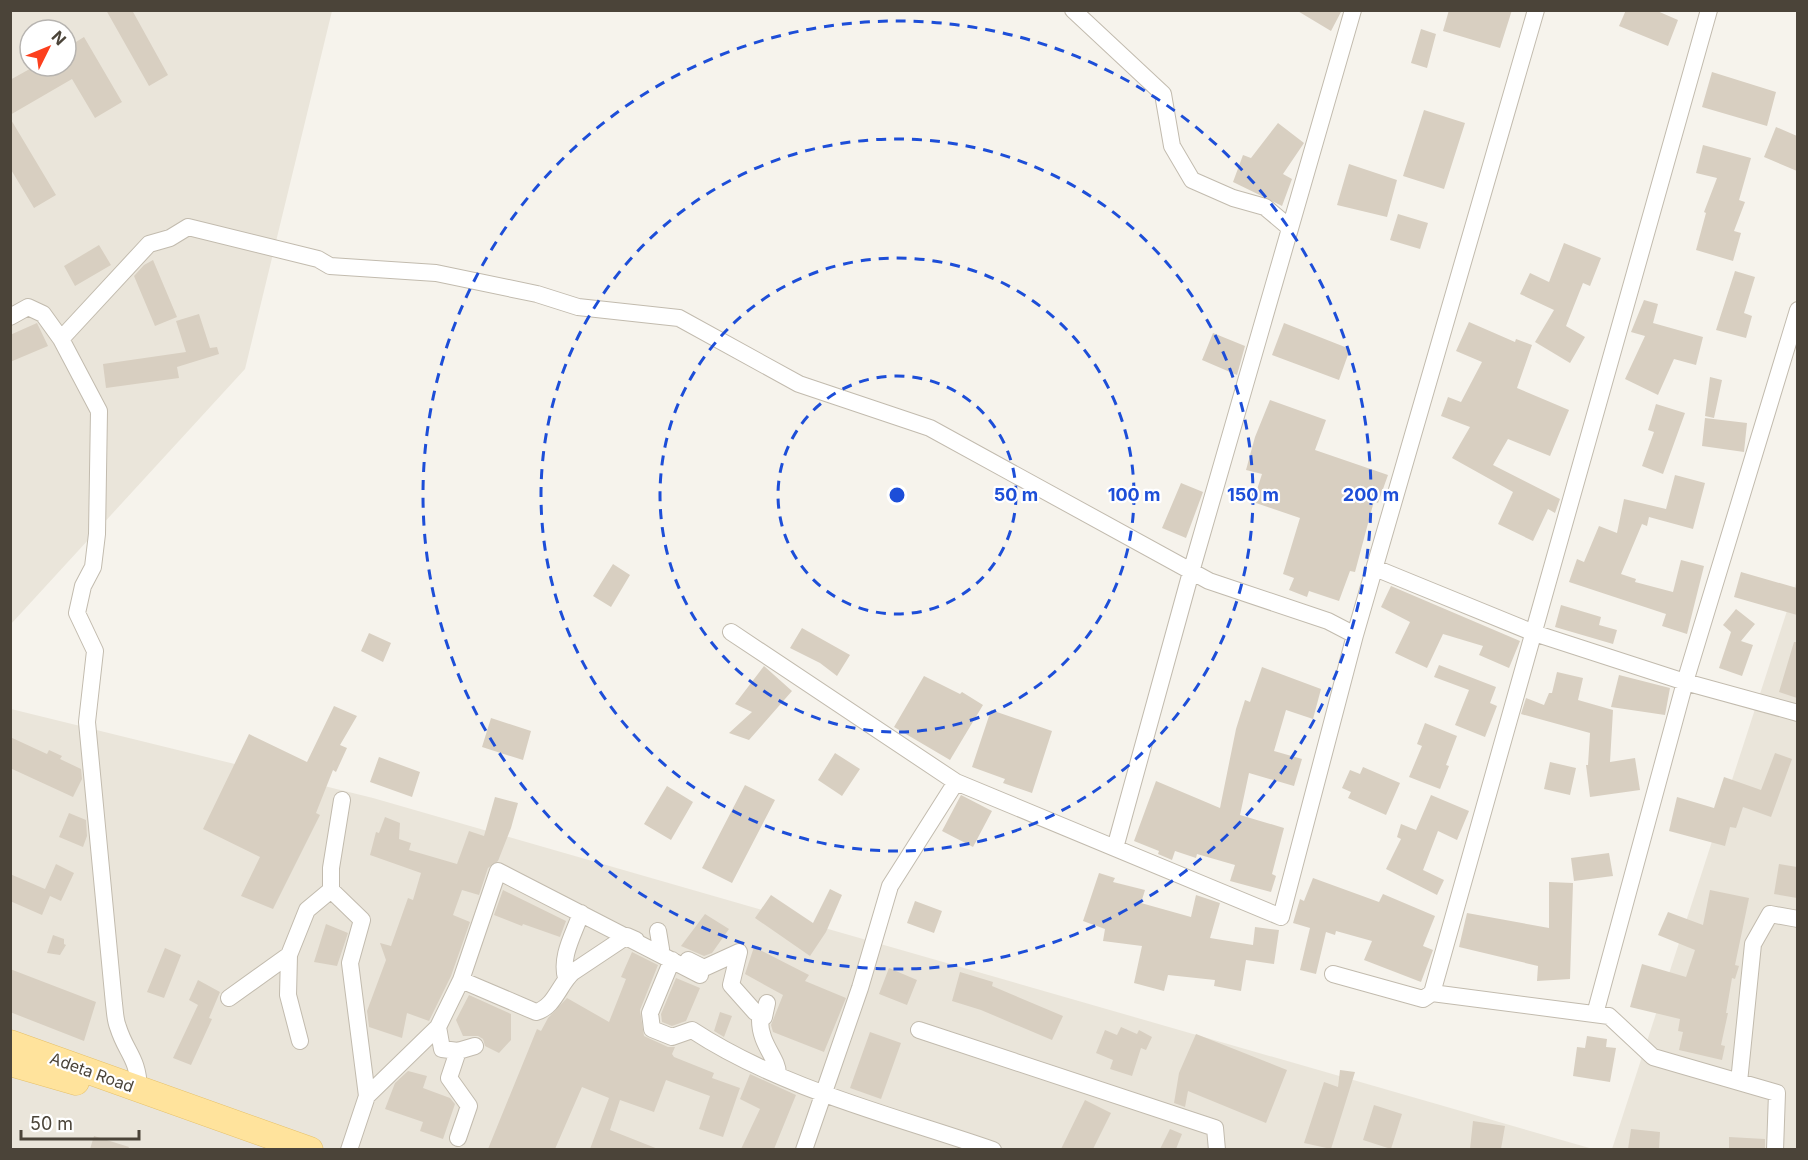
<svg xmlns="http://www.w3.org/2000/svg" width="1808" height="1160" font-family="Inter,sans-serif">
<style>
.residential{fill:#eae5da;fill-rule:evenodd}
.building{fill:#d8cfc1}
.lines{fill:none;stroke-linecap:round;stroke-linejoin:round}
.street-casing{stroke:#c2bbae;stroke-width:18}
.primary-casing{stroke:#e6c16a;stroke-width:27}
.street{stroke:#fff;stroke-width:16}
.primary{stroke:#ffe39c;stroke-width:26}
.ring{fill:none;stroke:#1d4ed8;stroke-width:3;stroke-dasharray:10 8}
.labels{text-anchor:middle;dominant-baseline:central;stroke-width:4.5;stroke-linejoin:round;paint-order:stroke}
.street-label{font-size:16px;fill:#4b4439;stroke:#fff}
.centre{fill:#1d4ed8;stroke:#fff;stroke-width:3}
.ring-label{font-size:18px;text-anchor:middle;font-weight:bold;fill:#1d4ed8;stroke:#fff;stroke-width:4.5;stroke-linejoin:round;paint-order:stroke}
</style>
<rect width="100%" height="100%" fill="#f6f3ec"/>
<!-- residential -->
<path class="residential" d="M 11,11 L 332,11 L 245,369 L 11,624 ZM 30,30 L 66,30 L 66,66 L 30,66 Z
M 1797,580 L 1797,1149 L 1612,1149 Z
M 11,709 L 373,798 L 1593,1149 L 11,1150 Z"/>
<!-- building -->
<path class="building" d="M 106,10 L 132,10 L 168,75 L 149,86 Z
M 1296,10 L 1342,10 L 1331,31 Z
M 1449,10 L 1512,10 L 1500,48 L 1443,31 Z
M 1626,10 L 1655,10 L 1678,20 L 1668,46 L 1619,26 Z
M 1421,29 L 1436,34 L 1427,68 L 1411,63 Z
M 84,37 L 122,102 L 95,118 L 72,79 L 10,115 L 10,80 L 35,66 L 66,66 L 66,48 Z
M 1712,72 L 1776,92 L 1767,126 L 1702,107 Z
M 1424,110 L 1465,123 L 1444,189 L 1403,176 Z
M 10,118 L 56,195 L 34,208 L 10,168 Z
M 1278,123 L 1304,143 L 1283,174 L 1292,179 L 1282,206 L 1233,182 L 1243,155 L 1251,158 Z
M 1776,127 L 1797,136 L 1797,171 L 1764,157 Z
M 1703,145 L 1751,158 L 1739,200 L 1745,202 L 1734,231 L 1741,233 L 1733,261 L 1696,250 L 1706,213 L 1704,212 L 1717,178 L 1696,173 Z
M 1349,164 L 1397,180 L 1387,217 L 1337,205 Z
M 1398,214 L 1428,223 L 1420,249 L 1390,240 Z
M 1564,243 L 1601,258 L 1590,286 L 1583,283 L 1566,326 L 1585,337 L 1570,363 L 1535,342 L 1554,310 L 1520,294 L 1530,273 L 1549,282 Z
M 99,245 L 111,265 L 75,286 L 64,266 Z
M 153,260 L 177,317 L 155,326 L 134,276 L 144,265 Z
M 1735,271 L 1755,277 L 1744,313 L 1752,316 L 1746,338 L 1716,330 Z
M 1644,300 L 1658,304 L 1653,323 L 1703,337 L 1696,365 L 1674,359 L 1658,395 L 1625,379 L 1645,336 L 1631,332 Z
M 199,314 L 210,348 L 217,347 L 219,354 L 177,367 L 179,378 L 106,388 L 103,364 L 186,352 L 176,321 Z
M 1469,322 L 1515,342 L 1516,339 L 1532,345 L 1517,388 L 1569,410 L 1550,456 L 1508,439 L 1493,465 L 1560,499 L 1555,513 L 1548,509 L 1533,541 L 1498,524 L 1513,492 L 1452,458 L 1470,427 L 1441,416 L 1448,397 L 1461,402 L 1482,362 L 1456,351 Z
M 37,323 L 48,346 L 10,362 L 10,335 Z
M 1284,323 L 1350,349 L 1339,380 L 1272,355 Z
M 1213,333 L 1245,346 L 1237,375 L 1202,360 Z
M 1710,377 L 1722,380 L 1714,418 L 1705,416 Z
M 1270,400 L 1326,420 L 1315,450 L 1388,475 L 1378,503 L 1374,501 L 1355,572 L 1350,571 L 1339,601 L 1309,591 L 1307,597 L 1289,590 L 1294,578 L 1283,574 L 1300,518 L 1253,502 L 1262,474 L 1246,470 L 1255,437 Z
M 1656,404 L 1685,413 L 1663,474 L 1642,466 L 1654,432 L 1648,430 Z
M 1705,418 L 1747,423 L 1744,452 L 1702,446 Z
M 1675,475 L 1705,483 L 1693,529 L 1649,517 L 1647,526 L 1642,524 L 1621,574 L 1636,579 L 1635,582 L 1673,592 L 1681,560 L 1704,566 L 1687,634 L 1662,626 L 1666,614 L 1569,582 L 1577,559 L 1584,562 L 1599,526 L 1617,533 L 1624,499 L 1666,509 Z
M 1181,483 L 1203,492 L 1186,538 L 1162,528 Z
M 613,564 L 630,575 L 611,607 L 593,596 Z
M 1741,572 L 1797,588 L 1797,615 L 1734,597 Z
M 1391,586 L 1520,641 L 1509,668 L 1479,655 L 1483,646 L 1443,634 L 1427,668 L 1395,653 L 1410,622 L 1381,607 Z
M 1561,605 L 1601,617 L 1599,625 L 1617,630 L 1613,644 L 1555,627 Z
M 1736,609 L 1755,624 L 1741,641 L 1753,645 L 1742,676 L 1719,668 L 1731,632 L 1723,625 Z
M 802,628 L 850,655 L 837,676 L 820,663 L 790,648 Z
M 369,633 L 391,643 L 383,662 L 361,651 Z
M 1794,642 L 1797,642 L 1797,698 L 1779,692 Z
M 1439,665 L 1496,687 L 1490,703 L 1497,706 L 1485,737 L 1455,725 L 1469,690 L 1434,677 Z
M 764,666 L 792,691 L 749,740 L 729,733 L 752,712 L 735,704 Z
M 1262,667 L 1321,689 L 1313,719 L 1286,710 L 1274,751 L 1302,759 L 1294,786 L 1249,773 L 1240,815 L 1284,828 L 1272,874 L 1276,876 L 1271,892 L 1230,881 L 1235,865 L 1197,854 L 1196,858 L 1175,851 L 1172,860 L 1158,854 L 1159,851 L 1134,841 L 1156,781 L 1220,808 L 1236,729 L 1245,700 L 1250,702 Z
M 1557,672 L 1583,678 L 1578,700 L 1613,710 L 1610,762 L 1635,758 L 1640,790 L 1590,797 L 1586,765 L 1588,765 L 1590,733 L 1521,714 L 1526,698 L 1544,705 L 1549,693 L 1552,693 Z
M 1619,675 L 1670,688 L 1665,715 L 1611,707 Z
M 924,676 L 960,694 L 962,692 L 983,705 L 950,760 L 894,727 Z
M 334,706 L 357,716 L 340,745 L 347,748 L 336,772 L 333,770 L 316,813 L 320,815 L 273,909 L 241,896 L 260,857 L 203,829 L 249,734 L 307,762 Z
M 991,710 L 1052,731 L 1032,793 L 1003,783 L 1005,779 L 972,767 Z
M 491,718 L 531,731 L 523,760 L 482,747 Z
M 1425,723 L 1457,736 L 1446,765 L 1449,766 L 1440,789 L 1409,777 L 1422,746 L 1417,744 Z
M 10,737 L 47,754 L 49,750 L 62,756 L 60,759 L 81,769 L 82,779 L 73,797 L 10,768 Z
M 835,753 L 860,769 L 842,796 L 818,780 Z
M 1775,753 L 1792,759 L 1771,817 L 1743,807 L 1736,828 L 1730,827 L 1725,846 L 1669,831 L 1677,797 L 1714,808 L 1724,777 L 1761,790 Z
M 379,757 L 420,772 L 412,797 L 370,782 Z
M 1550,762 L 1576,768 L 1570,795 L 1544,789 Z
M 1363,767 L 1400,783 L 1386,815 L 1348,798 L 1351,792 L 1342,788 L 1350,770 L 1360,774 Z
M 745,785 L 775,800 L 732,883 L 702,868 Z
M 667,786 L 693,802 L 671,840 L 644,824 Z
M 961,795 L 992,811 L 973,847 L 942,831 Z
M 1431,795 L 1469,811 L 1457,840 L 1438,831 L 1423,870 L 1444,880 L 1437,895 L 1386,869 L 1401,839 L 1397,837 L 1401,824 L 1416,830 Z
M 495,797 L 518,803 L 511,828 L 498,861 L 488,868 L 479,895 L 462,890 L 453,915 L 470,922 L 451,976 L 429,1021 L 407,1013 L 402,1038 L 369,1027 L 367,1011 L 386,960 L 380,943 L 391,946 L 408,898 L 413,900 L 421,873 L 370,855 L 376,832 L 379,833 L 385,817 L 400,823 L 399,839 L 411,843 L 409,850 L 457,864 L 469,831 L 484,836 Z
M 69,813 L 86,820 L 87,836 L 83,847 L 59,837 Z
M 1609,853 L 1613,876 L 1574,881 L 1571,858 Z
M 56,864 L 74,873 L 61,901 L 50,896 L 42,915 L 10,901 L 10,874 L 45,889 Z
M 1779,864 L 1797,867 L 1797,898 L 1774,894 Z
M 1099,873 L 1115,878 L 1113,882 L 1145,890 L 1141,903 L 1191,917 L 1196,895 L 1220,903 L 1210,938 L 1253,945 L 1255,927 L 1279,930 L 1274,964 L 1246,960 L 1241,991 L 1214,986 L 1215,980 L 1168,975 L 1164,991 L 1134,983 L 1142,946 L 1103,941 L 1105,929 L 1083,921 Z
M 1313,878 L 1379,902 L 1383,894 L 1435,916 L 1423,946 L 1433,950 L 1421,982 L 1364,960 L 1372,941 L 1336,931 L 1335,935 L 1326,932 L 1316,974 L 1300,970 L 1310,928 L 1293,923 L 1300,899 L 1304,901 Z
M 1549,882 L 1573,883 L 1570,979 L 1537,981 L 1538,966 L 1459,947 L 1467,913 L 1549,928 Z
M 830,889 L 842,895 L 826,932 L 810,956 L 755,918 L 771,895 L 813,923 Z
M 503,890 L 566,921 L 560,937 L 523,924 L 522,926 L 494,915 Z
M 1710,890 L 1749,898 L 1735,965 L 1739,966 L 1735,979 L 1732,978 L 1726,1013 L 1728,1013 L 1721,1045 L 1725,1046 L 1722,1060 L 1679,1050 L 1683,1032 L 1678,1031 L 1680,1019 L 1630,1007 L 1642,964 L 1686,977 L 1695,950 L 1658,935 L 1668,912 L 1703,925 Z
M 915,901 L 942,911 L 934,933 L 907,923 Z
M 705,914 L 729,929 L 712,953 L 704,956 L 681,946 Z
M 326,924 L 348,933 L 337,966 L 314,962 Z
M 53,935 L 64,939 L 64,944 L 66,945 L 60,955 L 47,953 Z
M 754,947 L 809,975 L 805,981 L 846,998 L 824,1052 L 773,1032 L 771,1025 L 783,995 L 745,974 Z
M 165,948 L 181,955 L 164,998 L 147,992 Z
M 632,952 L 658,965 L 640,1010 L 644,1036 L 668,1047 L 675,1047 L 672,1054 L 674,1057 L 714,1073 L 712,1078 L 740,1088 L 723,1137 L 699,1129 L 710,1096 L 666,1080 L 654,1112 L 620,1100 L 610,1130 L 658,1149 L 590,1149 L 609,1098 L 582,1087 L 555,1149 L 488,1149 L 537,1029 L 541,1031 L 548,1018 L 567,998 L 609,1022 L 626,979 L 621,977 Z
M 889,968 L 917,980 L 907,1005 L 879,994 Z
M 10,969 L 96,1002 L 84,1041 L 10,1012 Z
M 960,972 L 993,982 L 992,986 L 1063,1016 L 1052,1040 L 981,1010 L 952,1001 Z
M 676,978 L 700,988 L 686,1021 L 672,1026 L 662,1022 L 661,1014 Z
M 198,980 L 220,992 L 209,1018 L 212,1019 L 191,1065 L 173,1058 L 198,1005 L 189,1000 Z
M 469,995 L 511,1014 L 511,1040 L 499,1053 L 485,1046 L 483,1039 L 478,1036 L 463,1036 L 456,1020 Z
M 720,1012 L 732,1016 L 724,1037 L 714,1031 Z
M 1121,1027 L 1137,1034 L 1139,1030 L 1152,1037 L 1146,1050 L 1141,1048 L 1132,1076 L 1110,1069 L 1113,1060 L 1096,1053 L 1105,1030 L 1117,1035 Z
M 870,1032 L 901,1043 L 881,1099 L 850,1088 Z
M 1196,1034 L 1287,1070 L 1266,1123 L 1188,1091 L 1185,1107 L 1174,1103 L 1179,1073 Z
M 1587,1036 L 1607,1039 L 1606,1047 L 1616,1048 L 1610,1082 L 1573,1076 L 1577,1047 L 1585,1048 Z
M 1340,1070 L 1355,1072 L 1331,1149 L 1304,1143 L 1324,1082 L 1338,1087 Z
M 408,1071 L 427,1076 L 423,1088 L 450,1098 L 455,1104 L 443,1139 L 420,1131 L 423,1122 L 385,1109 L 395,1083 Z
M 750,1074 L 796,1095 L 774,1149 L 741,1149 L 760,1109 L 740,1099 Z
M 1085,1100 L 1111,1113 L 1093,1149 L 1061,1149 Z
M 1374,1105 L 1402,1114 L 1391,1149 L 1363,1140 Z
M 1473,1121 L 1505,1126 L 1501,1149 L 1470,1149 Z
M 1170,1129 L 1182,1134 L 1176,1149 L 1160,1149 Z
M 1631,1129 L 1660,1132 L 1659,1149 L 1628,1149 Z
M 94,1136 L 129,1147 L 128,1149 L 90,1149 Z
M 1729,1137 L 1765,1139 L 1765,1149 L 1729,1149 Z"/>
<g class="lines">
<defs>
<path id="street" d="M 1073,10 L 1163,94 L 1172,146 L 1192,180 L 1233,198 L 1265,207 L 1290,228
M 1709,10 L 1432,993 L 1609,1016 L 1653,1057 L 1777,1093 L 1775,1150
M 10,317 L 28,307 L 43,314 L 61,339 L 149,244 L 170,238 L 188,227 L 318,259 L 330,266 L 436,273 L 537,294 L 578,307 L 679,318 L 799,384 L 930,428 L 1209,581 L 1328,621 L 1355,635 L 1536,10
M 61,339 L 99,411 L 97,534 L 93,567 L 83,586 L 77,613 L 95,651 L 87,722 L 114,1004 C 115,1011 115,1020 118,1027 C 126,1053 138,1057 139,1089
M 1375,568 L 1534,633 L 1685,682 L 1798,713
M 731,632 L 956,782 L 1281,917 L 1355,635
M 342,800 L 331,868 L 331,890 L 362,920 L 350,963 L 367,1096 L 349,1150
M 1115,848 L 1191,572 L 1353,10
M 658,931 L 661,949
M 289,955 L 288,995 L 300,1041
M 672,960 L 650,1013 L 652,1029 L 672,1037 L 692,1030 C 782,1089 892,1115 993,1150
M 688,960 L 704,968 L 739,952 L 731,985 L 755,1012 L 764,1017
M 1333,974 L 1423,999 L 1432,993
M 566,978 C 560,956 574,934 581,913
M 461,980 L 536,1012 C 555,1007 559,984 573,972 L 627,936 L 636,940
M 229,998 L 289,955 L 307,910 L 331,890
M 767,1003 L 764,1017 L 760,1020 C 760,1045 778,1058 778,1074
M 1595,1014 L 1685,682 L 1798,310
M 438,1027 L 442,1049 L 458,1051 L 475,1046
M 919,1030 L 1215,1128 L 1217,1150
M 1739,1082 L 1753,944 L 1770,914 L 1798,919
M 367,1096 L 438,1027 L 461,980 L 498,871 L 700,975
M 458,1138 L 469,1106 L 449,1078 L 458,1051
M 804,1150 L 860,988 L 890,886 L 956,782"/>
<path id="primary" d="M 10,1043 L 310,1150
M 10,1063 L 76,1082"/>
</defs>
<!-- street casing -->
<use href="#street" class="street-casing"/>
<!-- primary casing -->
<use href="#primary" class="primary-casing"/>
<!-- street -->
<use href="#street" class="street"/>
<!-- primary -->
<use href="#primary" class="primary"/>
</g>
<!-- distance rings -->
<g class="ring">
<circle cx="897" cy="495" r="119"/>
<circle cx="897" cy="495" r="237"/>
<circle cx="897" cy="495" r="356"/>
<circle cx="897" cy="495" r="474"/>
</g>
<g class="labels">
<!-- street labels -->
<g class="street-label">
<text transform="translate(92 1072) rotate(20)">Adeta Road</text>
</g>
</g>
<circle cx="897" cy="495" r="9" class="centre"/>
<g class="ring-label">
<text x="1016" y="501">50 m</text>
<text x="1134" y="501">100 m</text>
<text x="1253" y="501">150 m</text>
<text x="1371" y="501">200 m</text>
</g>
<!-- border -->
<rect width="1808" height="1160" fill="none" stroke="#4b4439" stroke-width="24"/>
<!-- north arrow -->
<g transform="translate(48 48) rotate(47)"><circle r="28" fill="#ffffff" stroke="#b7b4b0" stroke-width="1.5"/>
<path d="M0-4.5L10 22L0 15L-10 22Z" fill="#fc3f1d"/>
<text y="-9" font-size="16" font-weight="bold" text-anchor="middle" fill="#4b4439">N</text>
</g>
<!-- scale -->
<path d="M21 1130v9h118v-9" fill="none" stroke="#4b4439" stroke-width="3"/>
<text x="30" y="1130" font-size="18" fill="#4b4439" stroke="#ffffff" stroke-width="4.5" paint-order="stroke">50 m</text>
</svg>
